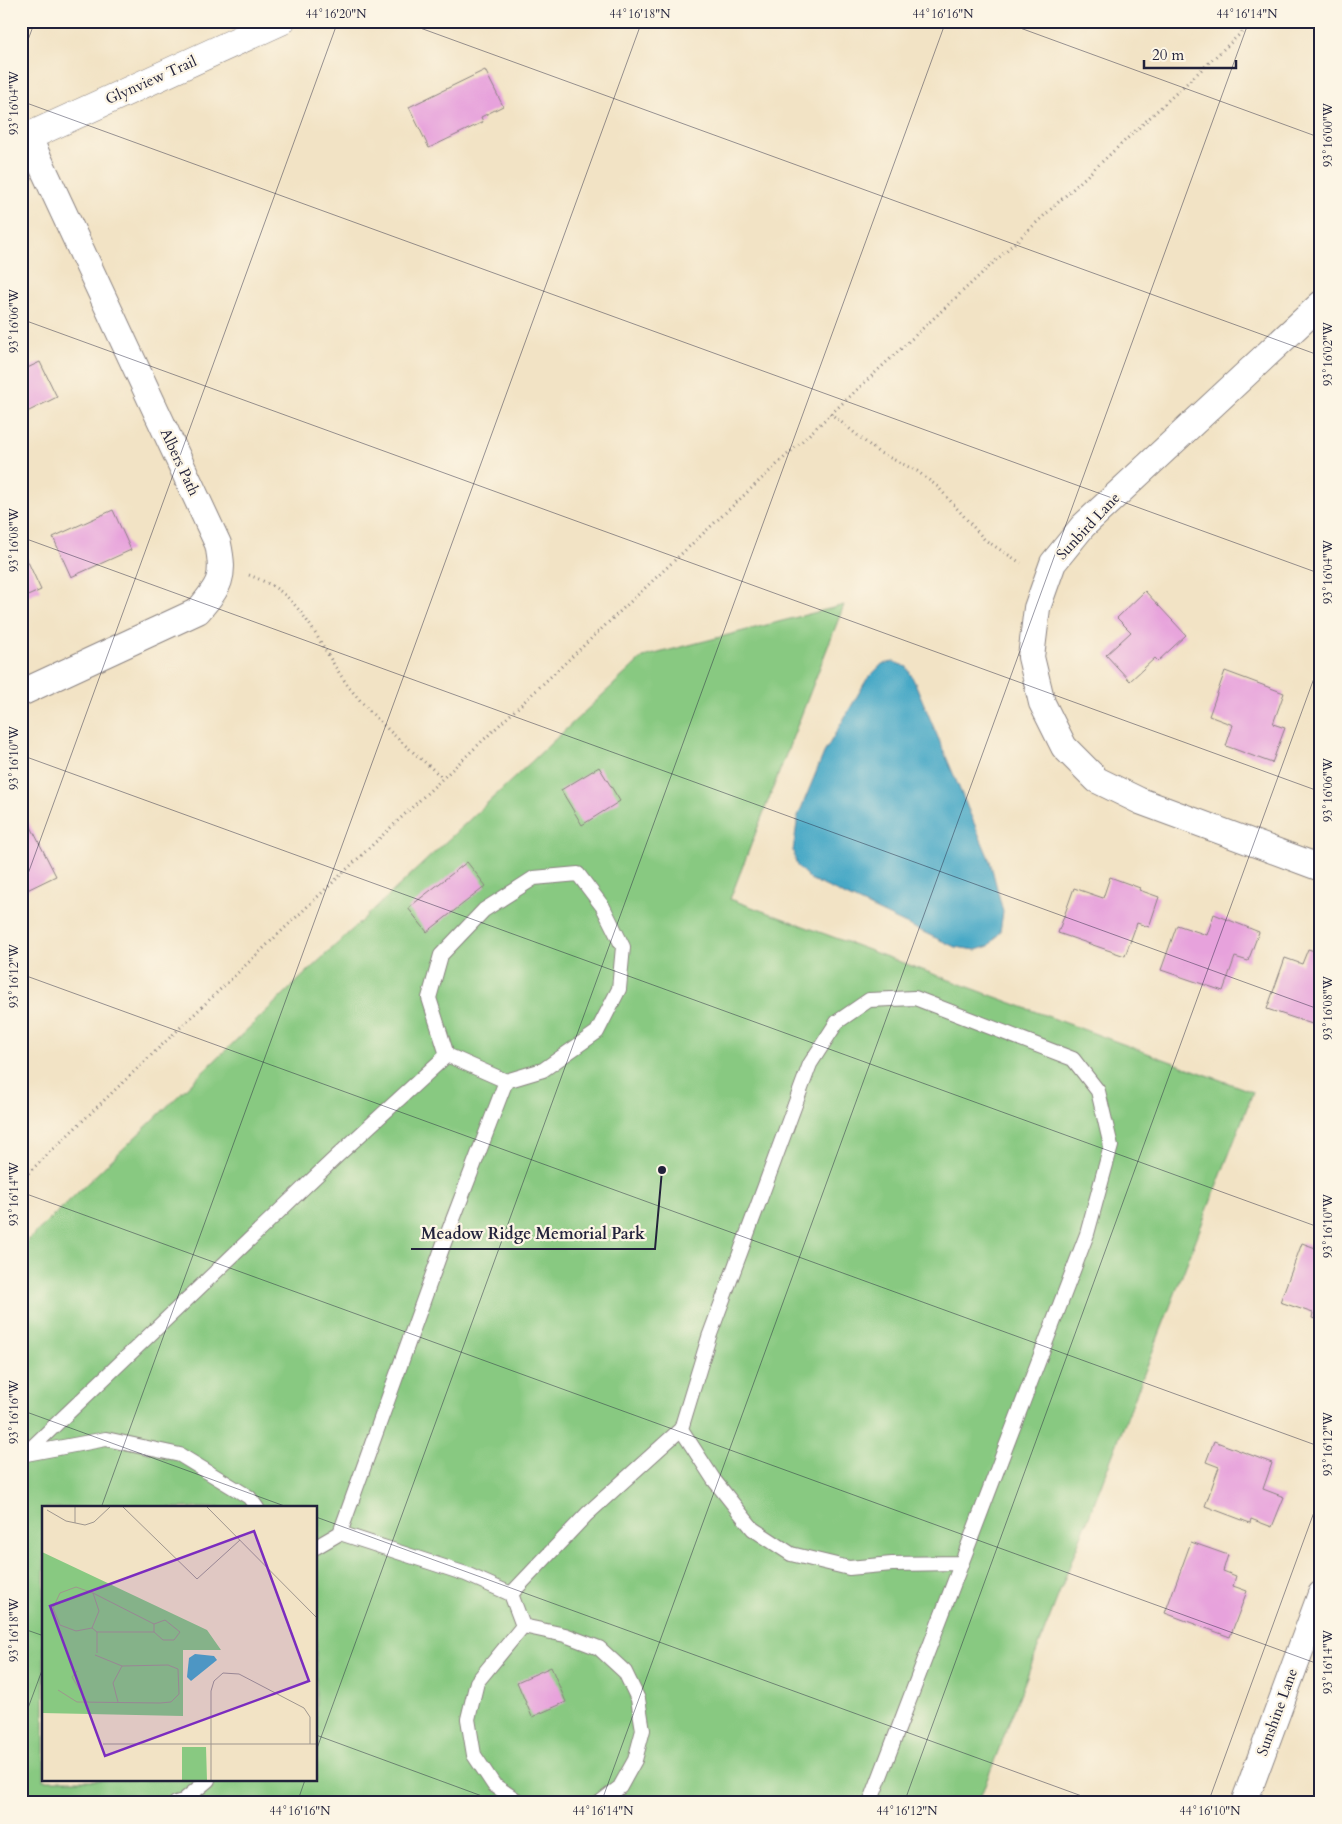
<svg xmlns="http://www.w3.org/2000/svg" width="1342" height="1824" font-family="Cardo,serif">
<style>
.green{fill:#88c981;stroke:#55765e;fill-rule:evenodd}
.water{fill:#46a8c6;stroke:#346580}
.building{fill:#e7a2dc}
.lines{fill:none;stroke-linecap:round;stroke-linejoin:round}
.service-casing{stroke:#8a8280;stroke-width:16}
.minor-casing{stroke:#8a8280;stroke-width:28}
.tertiary-casing{stroke:#8a8280;stroke-width:29}
.path{stroke:#8a8280;stroke-width:3;stroke-dasharray:1 4;stroke-linecap:butt}
.service{stroke:#fff;stroke-width:14}
.minor{stroke:#fff;stroke-width:26}
.tertiary{stroke:#fff;stroke-width:28}
.ticks{fill:none;stroke:#22223b;stroke-width:1;stroke-opacity:0.45}
.labels{text-anchor:middle;dominant-baseline:central;stroke-width:4.5;stroke-linejoin:round;paint-order:stroke}
.street-label{font-size:15px;fill:#22223b;stroke:#fcf5e5}
.inset-road{fill:none;stroke:#9f968e;stroke-width:1}
.view{fill:#7b2cbf;fill-opacity:0.15;stroke:#7b2cbf;stroke-width:2.5}
.inset-edge{fill:none;stroke:#22223b;stroke-width:2.5}
.leader{fill:none;stroke:#22223b;stroke-width:2}
.callout-dot{fill:#22223b;stroke:#fcf5e5;stroke-width:2}
.callout-label{font-size:16px;text-anchor:middle;font-weight:bold;fill:#22223b;stroke:#fcf5e5;stroke-width:4.5;stroke-linejoin:round;paint-order:stroke}
.neatline{fill:none;stroke:#22223b;stroke-width:2}
.ticks-label{font-size:12px;text-anchor:middle;fill:#22223b}
</style>
<rect width="100%" height="100%" fill="#fcf5e5"/>
<filter id="ink" filterUnits="userSpaceOnUse"><feTurbulence type="fractalNoise" baseFrequency=".02" numOctaves="2"/><feDisplacementMap in="SourceGraphic" scale="10" xChannelSelector="R" yChannelSelector="G"/><feConvolveMatrix kernelMatrix="1 2 1 2 8 2 1 2 1" color-interpolation-filters="sRGB"/></filter>
<filter id="wash" filterUnits="userSpaceOnUse"><feTurbulence type="fractalNoise" baseFrequency=".0096" numOctaves="4" result="noise"/><feDisplacementMap in="SourceGraphic" scale="20" xChannelSelector="R" yChannelSelector="G"/><feGaussianBlur stdDeviation="1.12" result="paint"/><feColorMatrix in="noise" values="0 0 0 0 0 0 0 0 0 0 0 0 0 0 0 0 0 1.4 0 .05"/><feComposite in="paint" operator="in"/></filter>
<g filter="url(#wash)">
<rect width="100%" height="100%" fill="#f2e3c5"/>
<!-- green -->
<path class="green" d="M 844,605 L 730,899 L 1253,1092 L 978,1803 L 21,1803 L 21,1247 L 307,972 L 643,657 ZM 44,1508 L 316,1508 L 316,1780 L 44,1780 Z"/>
<!-- water -->
<path class="water" d="M 894,662 L 907,667 L 915,683 L 990,861 L 1003,912 L 1000,932 L 989,946 L 976,950 L 955,947 L 810,879 L 797,866 L 793,851 L 798,816 L 824,753 L 867,679 L 882,664 Z"/>
<g id="blocks">
<!-- building -->
<path class="building" d="M 485,70 L 503,106 L 481,117 L 483,122 L 429,148 L 409,107 Z
M 40,362 L 57,397 L 21,415 L 21,371 Z
M 113,510 L 131,550 L 71,577 L 53,537 Z
M 23,551 L 41,590 L 21,599 L 21,552 Z
M 1145,591 L 1186,635 L 1158,661 L 1155,658 L 1130,681 L 1106,655 L 1131,632 L 1117,618 Z
M 1225,671 L 1284,693 L 1273,724 L 1285,728 L 1272,763 L 1226,746 L 1233,725 L 1209,716 Z
M 599,767 L 620,801 L 582,825 L 561,790 Z
M 21,807 L 56,876 L 21,893 Z
M 467,862 L 486,886 L 427,932 L 408,908 Z
M 1110,877 L 1140,888 L 1139,890 L 1159,897 L 1149,927 L 1137,923 L 1125,956 L 1058,933 L 1074,888 L 1103,898 Z
M 1214,914 L 1259,932 L 1248,961 L 1235,957 L 1223,991 L 1161,970 L 1177,925 L 1207,935 Z
M 1308,949 L 1321,953 L 1321,1017 L 1318,1026 L 1267,1009 L 1285,958 L 1302,964 Z
M 1302,1243 L 1321,1250 L 1321,1321 L 1312,1318 L 1313,1313 L 1280,1302 Z
M 1214,1441 L 1272,1463 L 1263,1489 L 1284,1497 L 1272,1527 L 1251,1519 L 1250,1523 L 1205,1506 L 1219,1467 L 1206,1462 Z
M 1191,1542 L 1228,1555 L 1223,1571 L 1236,1576 L 1233,1586 L 1247,1591 L 1230,1637 L 1165,1613 Z
M 551,1667 L 566,1702 L 532,1717 L 517,1682 Z"/>
</g>
</g>
<g filter="url(#ink)">
<use href="#blocks" fill-opacity="0" stroke="#8a8280" stroke-width="1"/>
<g class="lines">
<defs>
<path id="service" d="M 26,1453 L 336,1157 L 447,1055 L 506,1081 L 543,1070 L 597,1032 L 619,989 L 623,947 L 603,907 L 578,874 L 534,878 L 484,910 L 441,955 L 429,998 L 447,1055
M 26,1454 L 106,1439 L 180,1455 L 249,1497 L 257,1508
M 340,1533 L 444,1243 L 506,1081
M 316,1547 L 340,1533 L 466,1574 L 511,1594
M 523,1626 L 511,1594 L 587,1514 L 681,1429
M 21,1802 L 23,1803
M 176,1803 L 183,1801 L 208,1780
M 521,1803 L 494,1785 L 474,1755 L 468,1719 L 477,1682 L 523,1626 L 565,1635 L 599,1648 L 625,1672 L 638,1699 L 643,1730 L 635,1760 L 620,1787 L 599,1803
M 870,1803 L 1087,1234 L 1111,1146 L 1098,1091 L 1073,1059 L 915,998 L 869,1000 L 837,1022 L 810,1064 L 709,1337 L 681,1429 L 714,1480 L 753,1529 L 791,1554 L 849,1568 L 892,1564 L 961,1563"/>
<path id="minor" d="M 1321,304 L 1083,526 L 1053,563 L 1037,608 L 1031,657 L 1042,703 L 1064,747 L 1097,780 L 1140,801 L 1321,868
M 21,693 L 198,611 C 220,585 225,578 218,544 L 28,136
M 1244,1803 L 1321,1594"/>
<path id="tertiary" d="M 21,140 L 281,21"/>
</defs>
<!-- service casing -->
<use href="#service" class="service-casing"/>
<!-- minor casing -->
<use href="#minor" class="minor-casing"/>
<!-- tertiary casing -->
<use href="#tertiary" class="tertiary-casing"/>
<!-- path -->
<path class="path" d="M 830,413 L 878,452 L 917,471 L 938,487 L 985,540 L 1021,563
M 249,575 C 262,580 275,586 286,596 C 313,621 327,658 349,687 C 376,722 411,750 443,778
M 21,1180 C 428,789 840,404 1254,21"/>
<!-- service -->
<use href="#service" class="service"/>
<!-- minor -->
<use href="#minor" class="minor"/>
<!-- tertiary -->
<use href="#tertiary" class="tertiary"/>
</g>
</g>
<!-- ticks -->
<path class="ticks" d="M 401,21 L 1321,356M 1001,21 L 1321,138M 21,59 L 35,21M 21,101 L 1321,574M 21,319 L 1321,792M 21,537 L 1321,1010M 21,755 L 1321,1228M 21,893 L 338,21M 21,974 L 1321,1447M 21,1192 L 1321,1665M 21,1410 L 290,1508M 101,1508 L 642,21M 316,1517 L 1101,1803M 21,1628 L 44,1636M 21,1727 L 44,1665M 316,1735 L 501,1803M 316,1751 L 946,21M 297,1803 L 305,1780M 601,1803 L 1249,21M 904,1803 L 1321,659M 1208,1803 L 1321,1493"/>
<g class="labels">
<!-- street labels -->
<g class="street-label">
<text transform="translate(151 80) rotate(-24)">Glynview Trail</text>
<text transform="translate(180 462) rotate(65)">Albers Path</text>
<text transform="translate(1088 526) rotate(-47)">Sunbird Lane</text>
<text transform="translate(1277 1712) rotate(-70)">Sunshine Lane</text>
</g>
</g>
<!-- overview -->
<g transform="translate(42 1506)">
<rect width="275" height="275" fill="#f2e3c5"/>
<path d="M 0,46 L 165,124 L 179,144 L 141,144 L 141,210 L 0,207 ZM 140,241 L 164,241 L 165,275 L 140,275 Z" fill="#88c981"/>
<path d="M 153,148 L 172,150 L 175,154 L 149,175 L 145,171 L 147,152 Z" fill="#46a8c6"/>
<path class="inset-road" d="M 80,0 L 155,73 L 198,34M 164,0 L 275,112M 5,4 L 24,15 L 43,19 L 52,16 L 69,0M 33,17 L 33,0M 51,87 L 112,118 L 112,126 L 121,134 L 132,134 L 138,126 L 123,114 L 112,118M 50,122 L 34,125 L 18,119 L 11,102 L 18,87 L 34,81 L 51,87 L 57,105 L 50,122 L 55,126 L 55,147M 55,126 L 112,126M 53,149 L 80,160M 35,165 L 30,171 L 45,196M 16,184 L 35,196 L 118,197 L 129,196 L 137,188 L 136,163 L 126,159 L 80,160 L 71,177 L 76,196M 61,238 L 275,238M 169,275 L 169,185 L 172,175 L 181,167 L 197,168 L 262,202 L 268,211 L 268,238"/>
<path class="view" d="M 212,25 L 267,175 L 63,250 L 8,100 Z"/>
<rect width="275" height="275" class="inset-edge"/>
</g>
<!-- callouts -->
<path class="leader" d="M662 1170L655 1249H411"/>
<circle class="callout-dot" cx="662" cy="1170" r="5"/>
<g class="callout-label">
<text x="533" y="1239">Meadow Ridge Memorial Park</text>
</g>
<!-- margin -->
<rect width="1342" height="1824" fill="none" stroke="#fcf5e5" stroke-width="55"/>
<!-- scale -->
<path d="M1144 60v8h92v-8" fill="none" stroke="#22223b" stroke-width="2.5"/>
<text x="1152" y="60" font-size="15" fill="#22223b" stroke="#fcf5e5" stroke-width="4" paint-order="stroke">20 m</text>
<rect x="28" y="28" width="1286" height="1768" class="neatline"/>
<g class="ticks-label">
<text x="336" y="18">44°16'20"N</text>
<text x="640" y="18">44°16'18"N</text>
<text x="943" y="18">44°16'16"N</text>
<text x="1247" y="18">44°16'14"N</text>
<text transform="translate(14 103) rotate(-90)" y="4">93°16'04"W</text>
<text transform="translate(1328 135) rotate(-90)" y="4">93°16'00"W</text>
<text transform="translate(14 321) rotate(-90)" y="4">93°16'06"W</text>
<text transform="translate(1328 354) rotate(-90)" y="4">93°16'02"W</text>
<text transform="translate(14 540) rotate(-90)" y="4">93°16'08"W</text>
<text transform="translate(1328 572) rotate(-90)" y="4">93°16'04"W</text>
<text transform="translate(14 758) rotate(-90)" y="4">93°16'10"W</text>
<text transform="translate(1328 790) rotate(-90)" y="4">93°16'06"W</text>
<text transform="translate(14 976) rotate(-90)" y="4">93°16'12"W</text>
<text transform="translate(1328 1008) rotate(-90)" y="4">93°16'08"W</text>
<text transform="translate(14 1194) rotate(-90)" y="4">93°16'14"W</text>
<text transform="translate(1328 1226) rotate(-90)" y="4">93°16'10"W</text>
<text transform="translate(14 1412) rotate(-90)" y="4">93°16'16"W</text>
<text transform="translate(1328 1444) rotate(-90)" y="4">93°16'12"W</text>
<text transform="translate(14 1630) rotate(-90)" y="4">93°16'18"W</text>
<text transform="translate(1328 1662) rotate(-90)" y="4">93°16'14"W</text>
<text x="300" y="1815">44°16'16"N</text>
<text x="603" y="1815">44°16'14"N</text>
<text x="907" y="1815">44°16'12"N</text>
<text x="1210" y="1815">44°16'10"N</text>
</g>
</svg>
